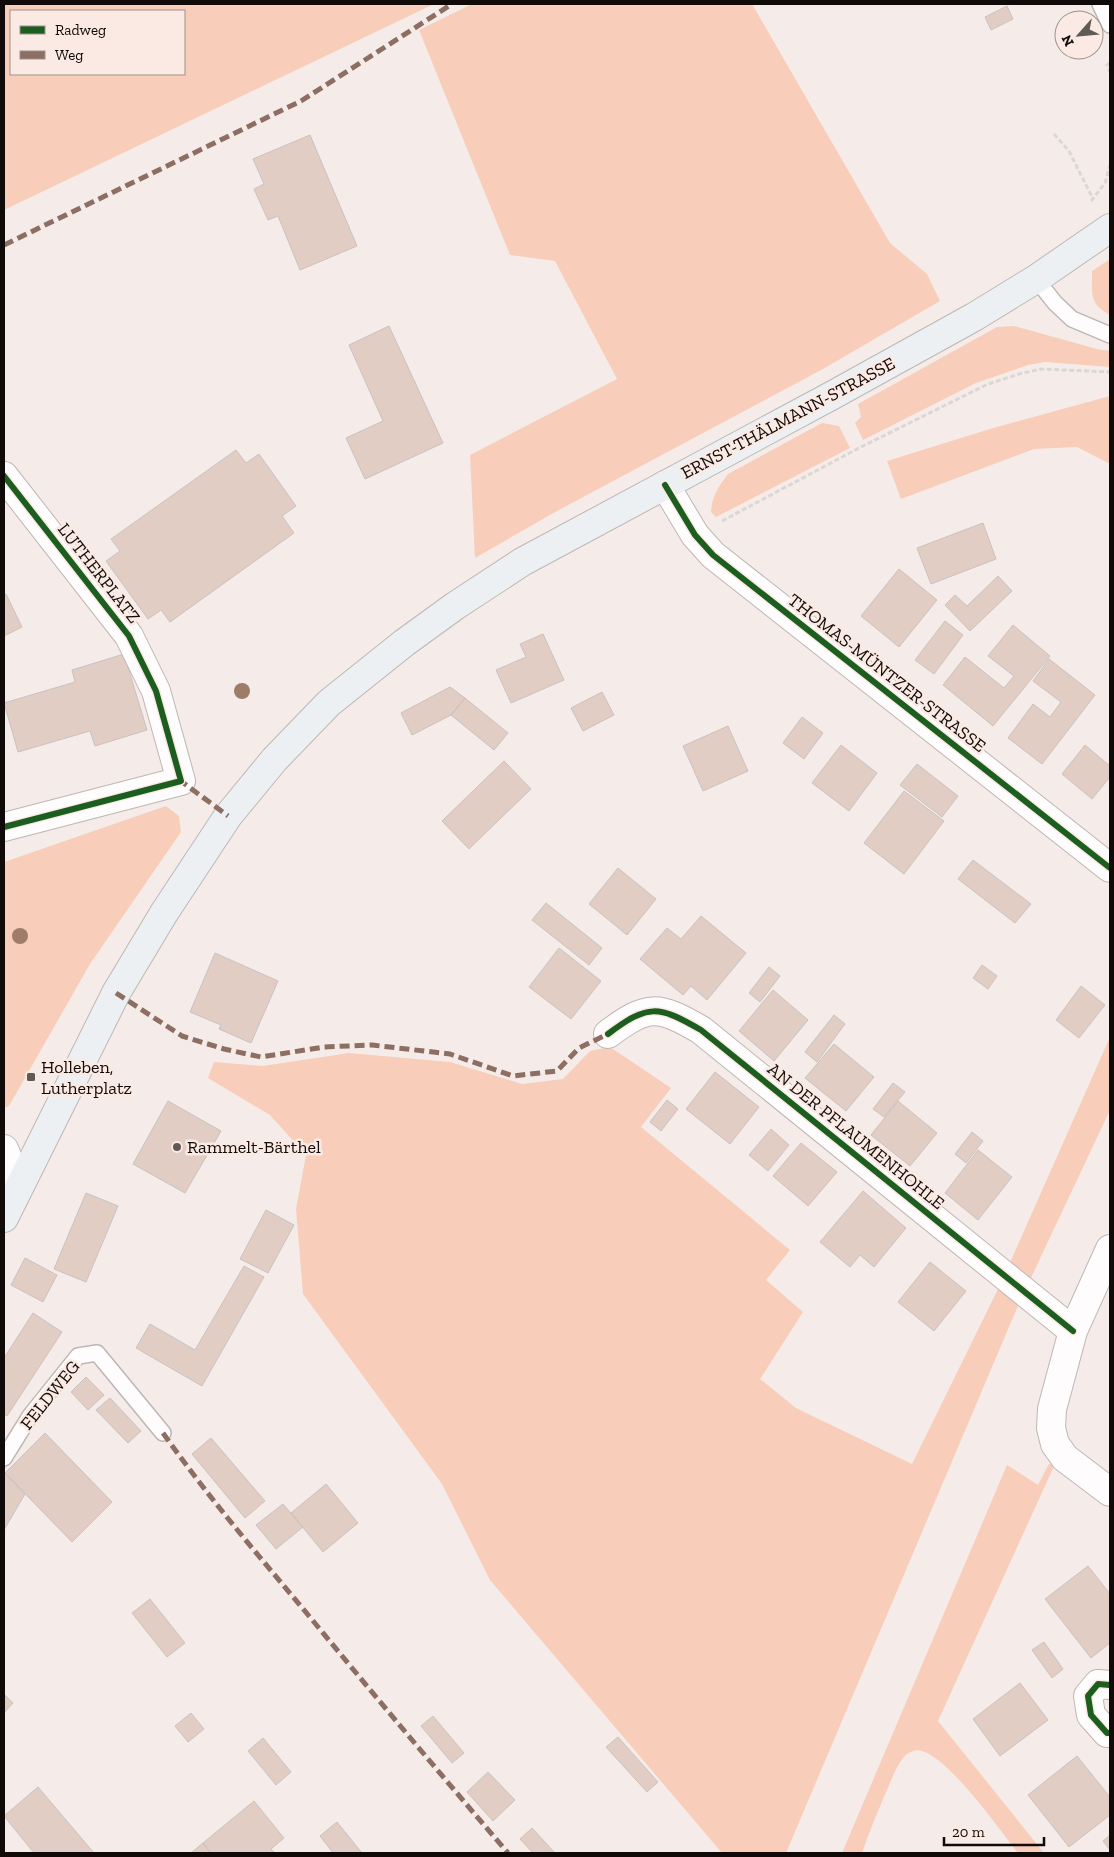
<svg xmlns="http://www.w3.org/2000/svg" width="1114" height="1857" font-family="'Zilla Slab',serif">
<style>
.green{fill:#f8cdba;fill-rule:evenodd}
.building{fill:#e2cdc4;stroke:#c9c2bf}
.lines{fill:none;stroke-linecap:round;stroke-linejoin:round}
.lane-casing{stroke:#bdb7b4;stroke-width:18}
.street-casing{stroke:#bdb7b4;stroke-width:30}
.secondary-casing{stroke:#bdb7b4;stroke-width:30}
.path{stroke:#dad7d5;stroke-width:3;stroke-dasharray:5 2.5;stroke-linecap:butt}
.lane{stroke:#fefcfc;stroke-width:15}
.street{stroke:#fefcfc;stroke-width:28}
.secondary{stroke:#ecf0f2;stroke-width:28}
.quiet{stroke:#8d6e63;stroke-width:5;stroke-dasharray:10 5;stroke-linecap:butt}
.cycleway-casing{stroke:#fbeae3;stroke-width:9}
.cycleway{stroke:#1b5e20;stroke-width:6}
.tree{fill:#9e7c69}
.poi-dot{fill:#605a57;stroke:#fbeae3;stroke-width:2}
.labels{text-anchor:middle;dominant-baseline:central;stroke-width:5;stroke-linejoin:round;paint-order:stroke}
.street-label{font-size:18px;fill:#100b08;stroke:#fbeae3}
.poi-label{font-size:18px;fill:#100b08;stroke:#fbeae3;text-anchor:start}
</style>
<rect width="100%" height="100%" fill="#f5ece9"/>
<!-- green -->
<path class="green" d="M 4,4 L 434,4 L 4,210 ZM 11,11 L 184,11 L 184,74 L 11,74 Z
M 472,4 L 752,4 L 890,243 L 927,274 L 940,301 L 823,369 L 557,511 L 475,558 L 470,455 L 617,379 L 555,261 L 510,255 L 419,30 Z
M 1110,259 L 1110,315 C 1089,304 1092,293 1092,271 Z
M 1014,326 L 1097,349 L 1110,351 L 1110,367 L 1045,362 L 1028,365 L 976,383 L 863,440 L 855,423 L 861,417 L 858,404 L 997,327 Z
M 1110,396 L 1110,464 L 1077,447 L 1034,449 L 901,499 L 887,461 L 993,428 Z
M 822,423 L 839,426 L 850,448 L 716,517 L 711,512 C 712,496 718,487 728,474 Z
M 166,806 L 179,816 L 181,832 L 90,964 L 9,1106 L 4,1108 L 4,862 Z
M 1110,1037 L 1110,1110 L 1029,1282 L 1008,1267 Z
M 610,1047 L 671,1088 L 641,1127 L 790,1250 L 766,1280 L 803,1312 L 760,1379 L 796,1408 L 912,1464 L 1000,1285 L 1020,1301 L 786,1853 L 722,1853 L 490,1580 L 442,1484 L 303,1294 L 296,1209 L 306,1155 L 270,1115 L 208,1078 L 214,1062 L 263,1066 L 349,1053 L 450,1062 L 522,1084 L 563,1079 L 590,1051 Z
M 1049,1464 L 1055,1464 L 938,1721 L 1044,1853 L 1018,1853 C 999,1829 950,1759 922,1751 C 917,1749 909,1752 905,1756 C 898,1763 894,1774 890,1783 C 880,1806 870,1829 862,1853 L 842,1853 L 1007,1465 L 1038,1485 Z"/>
<!-- building -->
<path class="building" d="M 1007,6 L 1013,19 L 991,30 L 985,17 Z
M 310,135 L 357,246 L 300,270 L 278,216 L 268,220 L 254,189 L 264,184 L 253,159 Z
M 389,326 L 443,443 L 365,479 L 346,438 L 383,421 L 349,345 Z
M 236,450 L 246,463 L 259,454 L 296,506 L 282,516 L 294,533 L 170,622 L 161,610 L 148,619 L 106,561 L 120,551 L 111,539 Z
M 983,523 L 996,559 L 931,584 L 917,548 Z
M 899,569 L 937,600 L 899,647 L 861,616 Z
M 998,576 L 1012,591 L 970,631 L 945,605 L 955,595 L 967,606 Z
M 6,594 L 22,627 L 4,636 L 4,595 Z
M 945,621 L 963,635 L 934,674 L 915,660 Z
M 1013,625 L 1050,656 L 993,726 L 943,685 L 965,657 L 1004,688 L 1014,676 L 988,656 Z
M 543,634 L 564,680 L 511,703 L 496,670 L 526,657 L 520,644 Z
M 124,654 L 147,730 L 95,746 L 90,731 L 18,752 L 4,703 L 75,682 L 72,670 Z
M 1049,659 L 1095,695 L 1042,764 L 1008,738 L 1033,704 L 1050,717 L 1061,702 L 1033,681 Z
M 450,687 L 465,698 L 451,715 L 412,735 L 401,713 Z
M 602,692 L 614,715 L 583,731 L 571,708 Z
M 465,698 L 508,733 L 494,750 L 451,715 Z
M 802,717 L 823,733 L 804,759 L 783,743 Z
M 728,726 L 748,771 L 703,791 L 683,746 Z
M 841,745 L 877,773 L 849,811 L 812,783 Z
M 1085,745 L 1110,766 L 1110,777 L 1092,799 L 1062,774 Z
M 504,761 L 531,789 L 469,849 L 442,821 Z
M 917,764 L 958,796 L 942,817 L 900,785 Z
M 904,791 L 944,821 L 904,874 L 864,843 Z
M 973,860 L 1031,904 L 1015,923 L 958,879 Z
M 618,868 L 656,899 L 627,935 L 589,904 Z
M 546,903 L 602,948 L 589,965 L 532,920 Z
M 701,916 L 746,953 L 707,1000 L 691,986 L 683,995 L 640,959 L 667,928 L 681,939 Z
M 559,948 L 601,981 L 571,1019 L 529,987 Z
M 215,953 L 278,981 L 251,1043 L 219,1029 L 221,1025 L 190,1012 Z
M 982,965 L 997,976 L 988,989 L 973,978 Z
M 769,967 L 780,976 L 760,1002 L 749,993 Z
M 1081,986 L 1105,1005 L 1079,1038 L 1056,1020 Z
M 773,990 L 808,1020 L 774,1061 L 739,1031 Z
M 834,1015 L 845,1024 L 817,1062 L 805,1052 Z
M 834,1044 L 874,1077 L 846,1111 L 805,1078 Z
M 715,1072 L 759,1107 L 730,1144 L 686,1109 Z
M 893,1083 L 905,1092 L 884,1117 L 873,1109 Z
M 667,1100 L 678,1109 L 661,1131 L 650,1122 Z
M 168,1101 L 221,1131 L 185,1193 L 133,1164 Z
M 898,1101 L 937,1133 L 910,1166 L 871,1135 Z
M 771,1129 L 789,1145 L 768,1171 L 749,1155 Z
M 972,1132 L 983,1141 L 966,1163 L 955,1154 Z
M 801,1143 L 837,1172 L 808,1206 L 773,1176 Z
M 978,1150 L 1012,1177 L 978,1220 L 945,1193 Z
M 863,1191 L 906,1228 L 874,1267 L 860,1255 L 850,1267 L 820,1242 Z
M 86,1193 L 118,1206 L 86,1282 L 54,1269 Z
M 266,1210 L 294,1225 L 268,1273 L 240,1259 Z
M 25,1258 L 57,1275 L 43,1302 L 11,1285 Z
M 930,1262 L 966,1291 L 934,1331 L 898,1302 Z
M 244,1266 L 264,1277 L 202,1386 L 136,1348 L 150,1324 L 195,1350 Z
M 33,1313 L 62,1332 L 7,1416 L 4,1414 L 4,1358 Z
M 86,1377 L 104,1395 L 88,1410 L 71,1392 Z
M 110,1398 L 141,1431 L 128,1443 L 96,1410 Z
M 45,1433 L 112,1502 L 72,1542 L 5,1473 Z
M 211,1438 L 265,1501 L 245,1518 L 192,1454 Z
M 5,1473 L 25,1494 L 4,1530 L 4,1474 Z
M 326,1484 L 358,1523 L 323,1552 L 291,1513 Z
M 283,1504 L 303,1527 L 276,1549 L 256,1525 Z
M 1088,1566 L 1110,1594 L 1110,1643 L 1091,1658 L 1045,1599 Z
M 150,1599 L 185,1643 L 167,1657 L 132,1613 Z
M 1044,1642 L 1063,1669 L 1052,1678 L 1032,1650 Z
M 1020,1683 L 1048,1720 L 1000,1756 L 973,1719 Z
M 4,1694 L 13,1703 L 4,1713 Z
M 191,1713 L 204,1729 L 188,1742 L 175,1726 Z
M 433,1716 L 464,1753 L 452,1763 L 421,1726 Z
M 618,1737 L 658,1782 L 647,1792 L 606,1747 Z
M 263,1738 L 291,1772 L 276,1785 L 248,1751 Z
M 1077,1756 L 1110,1797 L 1110,1815 L 1069,1847 L 1028,1795 Z
M 488,1772 L 515,1800 L 493,1821 L 467,1792 Z
M 38,1787 L 94,1853 L 34,1853 L 4,1816 Z
M 254,1801 L 284,1838 L 271,1849 L 275,1853 L 211,1853 L 203,1843 Z
M 337,1822 L 362,1853 L 333,1853 L 320,1836 Z
M 532,1828 L 555,1853 L 533,1853 L 520,1839 Z
M 1110,1835 L 1110,1850 L 1103,1841 Z
M 203,1843 L 211,1853 L 191,1853 Z"/>
<g class="lines">
<defs>
<path id="lane" d="M 1100,4 L 1110,25
M 1036,279 L 1055,303 L 1072,319 L 1110,335
M 4,1458 L 30,1416 L 78,1356 L 97,1353 L 163,1433"/>
<path id="street" d="M 4,476 L 129,636 L 156,691 L 181,781 L 4,827
M 665,485 L 695,535 L 713,555 L 1110,868
M 608,1034 C 648,1004 658,1005 701,1030 L 1073,1331
M 4,1149 L 19,1185
M 1110,1249 L 1073,1331 L 1052,1409 L 1051,1428 L 1055,1444 L 1065,1458 L 1110,1492
M 1110,1685 L 1098,1684 L 1088,1696 L 1091,1715 L 1107,1733 L 1110,1733"/>
<path id="secondary" d="M 4,1218 L 116,993 L 164,913 L 228,816 L 274,760 L 329,703 L 404,643 L 455,606 L 522,562 L 831,396 L 974,317 L 1036,279 L 1110,228"/>
</defs>
<!-- lane casing -->
<use href="#lane" class="lane-casing"/>
<!-- street casing -->
<use href="#street" class="street-casing"/>
<!-- secondary casing -->
<use href="#secondary" class="secondary-casing"/>
<!-- path -->
<path class="path" d="M 1110,63 L 1107,65 L 1110,72
M 1054,134 L 1069,151 L 1093,199
M 1091,201 L 1105,183 L 1110,165
M 722,521 L 859,448 L 988,384 L 1019,374 L 1041,369 L 1110,372"/>
<!-- lane -->
<use href="#lane" class="lane"/>
<!-- street -->
<use href="#street" class="street"/>
<!-- secondary -->
<use href="#secondary" class="secondary"/>
<!-- quiet -->
<path class="quiet" d="M 4,245 L 301,101 L 452,4
M 181,778 L 181,781 L 228,816
M 116,993 L 182,1036 L 224,1049 L 261,1057 L 324,1047 L 372,1045 L 450,1054 L 513,1076 L 557,1071 L 579,1048 L 608,1034
M 163,1433 C 208,1497 259,1556 309,1616 C 375,1696 441,1775 508,1853"/>
<defs>
<path id="cycleway" d="M 4,476 L 129,636 L 156,691 L 181,781 L 4,827
M 665,485 L 695,535 L 713,555 L 1110,868
M 608,1034 C 648,1004 658,1005 701,1030 L 1073,1331
M 1110,1685 L 1098,1684 L 1088,1696 L 1091,1715 L 1107,1733 L 1110,1733"/>
</defs>
<!-- cycleway casing -->
<use href="#cycleway" class="cycleway-casing"/>
<!-- cycleway -->
<use href="#cycleway" class="cycleway"/>
</g>
<!-- trees -->
<g class="tree">
<circle cx="242" cy="691" r="8"/>
<circle cx="20" cy="936" r="8"/>
</g>
<!-- markers -->
<g class="poi-dot">
<rect x="26" y="1072" width="10" height="10" rx="2.5"/>
<circle cx="177" cy="1147" r="5"/>
</g>
<g class="labels">
<!-- street labels -->
<g class="street-label">
<text transform="translate(788 418) rotate(-28)">ERNST-THÄLMANN-STRASSE</text>
<text transform="translate(99 573) rotate(52)">LUTHERPLATZ</text>
<text transform="translate(887 673) rotate(38)">THOMAS-MÜNTZER-STRASSE</text>
<text transform="translate(856 1136) rotate(39)">AN DER PFLAUMENHOHLE</text>
<text transform="translate(50 1395) rotate(-51)">FELDWEG</text>
</g>
<!-- poi labels -->
<g class="poi-label">
<text x="41" y="1067">Holleben,<tspan x="41" dy="21">Lutherplatz</tspan></text>
<text x="187" y="1147">Rammelt-Bärthel</text>
</g>
</g>
<!-- border -->
<rect width="1114" height="1857" fill="none" stroke="#100b08" stroke-width="10"/>
<!-- legend -->
<rect x="10" y="10" width="175" height="65" fill="#fbeae3" stroke="#9d918b"/>
<rect x="20" y="26" width="25" height="8" fill="#1b5e20" stroke="#9d918b"/>
<text x="55" y="35" font-size="15" fill="#100b08">Radweg</text>
<rect x="20" y="51" width="25" height="8" fill="#8d6e63" stroke="#9d918b"/>
<text x="55" y="60" font-size="15" fill="#100b08">Weg</text>
<!-- north arrow -->
<g transform="translate(1079 35) rotate(243)"><circle r="24" fill="#fbeae3" stroke="#9d918b"/>
<path d="M0-4L9 19L0 12L-9 19Z" fill="#605a57"/>
<text y="-8" font-size="14" font-weight="bold" text-anchor="middle" fill="#100b08">N</text>
</g>
<!-- scale -->
<path d="M944 1837v8h100v-8" fill="none" stroke="#100b08" stroke-width="2.5"/>
<text x="952" y="1837" font-size="15" fill="#100b08" stroke="#fbeae3" stroke-width="4" paint-order="stroke">20 m</text>
</svg>
